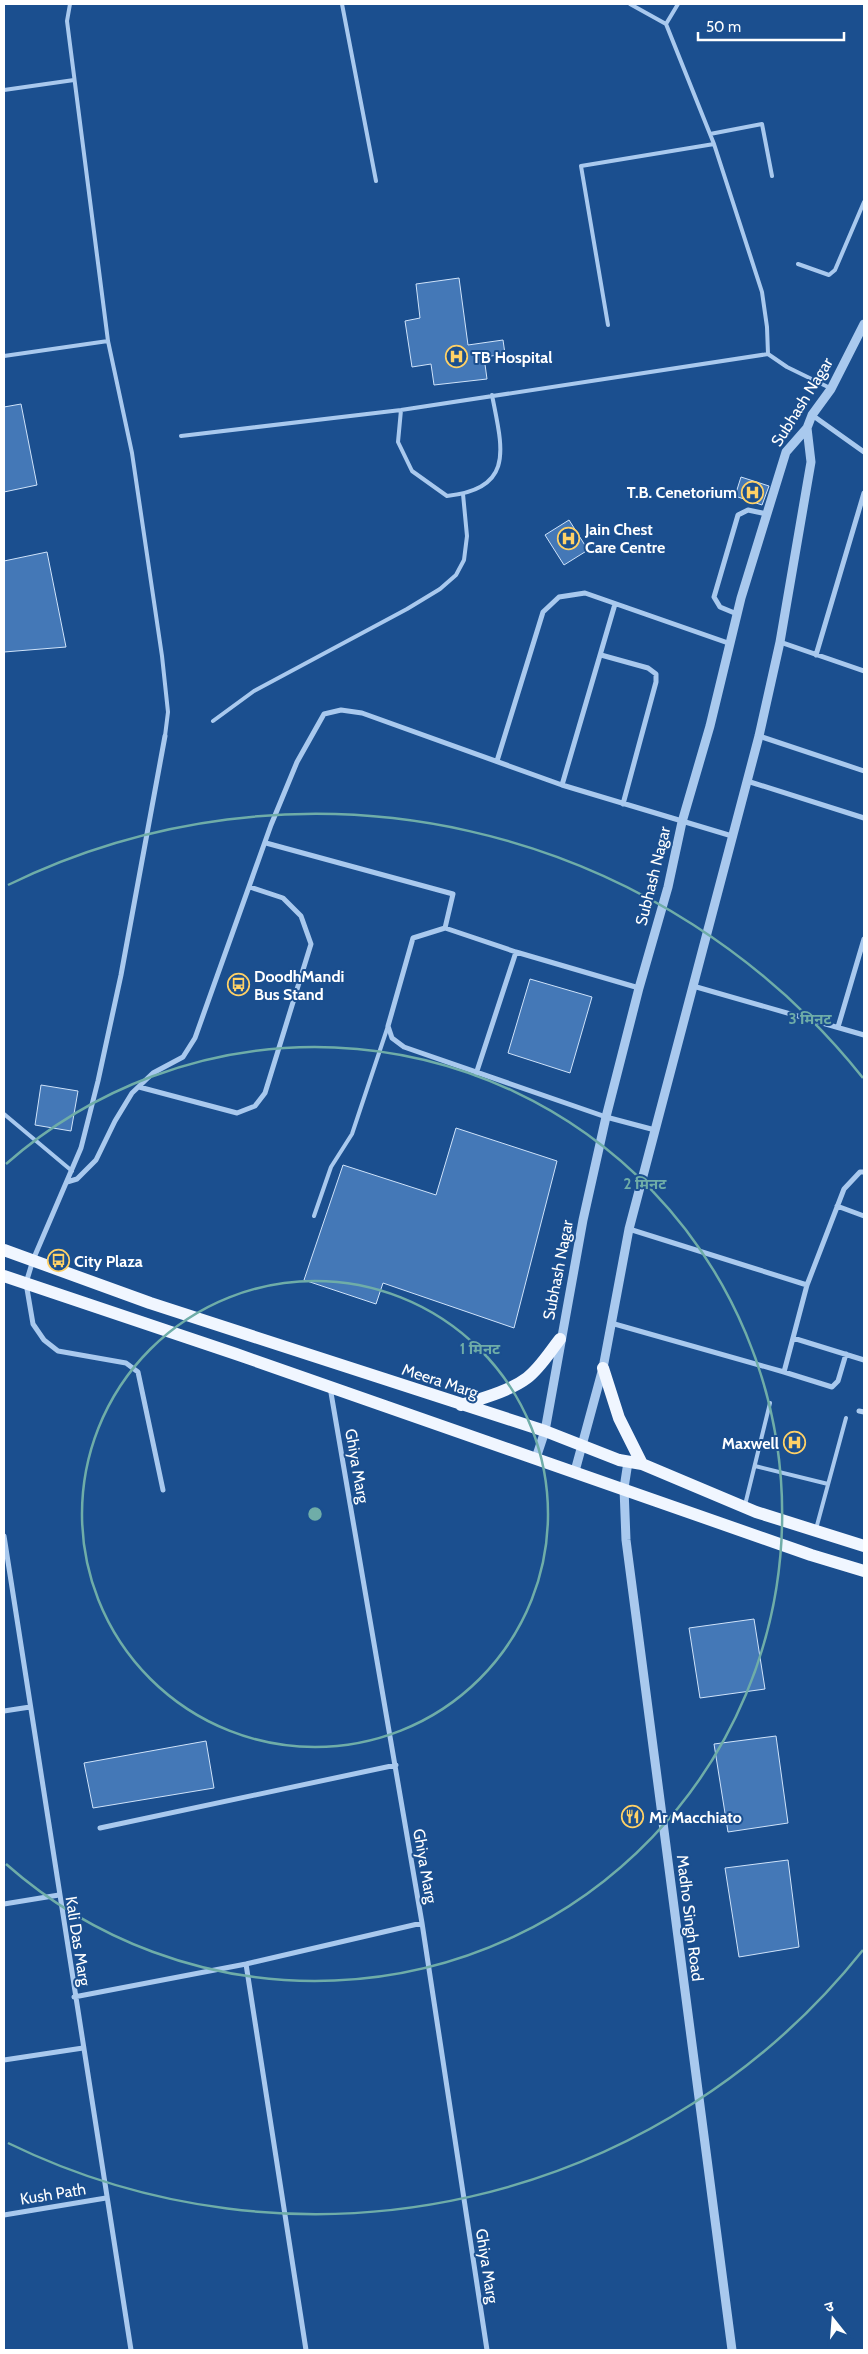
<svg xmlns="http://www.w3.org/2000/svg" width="868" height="2354" font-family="Cabin,'Noto Sans Devanagari',sans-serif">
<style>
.building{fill:#4478b7;stroke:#cfe3fa}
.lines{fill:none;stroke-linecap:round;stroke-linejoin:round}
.service{stroke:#a9c9ee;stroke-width:4}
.minor{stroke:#a9c9ee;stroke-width:5}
.tertiary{stroke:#a9c9ee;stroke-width:9}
.primary{stroke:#f0f6ff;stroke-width:12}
.ring{fill:none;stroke:#6fada8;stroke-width:2.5}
.labels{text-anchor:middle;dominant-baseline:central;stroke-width:4;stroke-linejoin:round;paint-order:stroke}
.poi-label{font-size:16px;font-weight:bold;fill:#fff;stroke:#1b4f8f;text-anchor:start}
.street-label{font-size:16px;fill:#fff;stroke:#1b4f8f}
.centre{fill:#6fada8;stroke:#1b4f8f;stroke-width:2.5}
.ring-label{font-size:15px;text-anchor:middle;font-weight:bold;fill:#6fada8;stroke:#1b4f8f;stroke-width:4;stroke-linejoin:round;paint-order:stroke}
</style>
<rect width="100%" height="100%" fill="#1b4f8f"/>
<!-- building -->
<path class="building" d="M 459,278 L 468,345 L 503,340 L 505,354 L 484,357 L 487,379 L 434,385 L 431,364 L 412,367 L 405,321 L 420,318 L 416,284 Z
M 21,404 L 37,485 L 4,492 L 4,407 Z
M 741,477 L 769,486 L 762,505 L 735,496 Z
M 569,520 L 588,550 L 564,565 L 545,535 Z
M 47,552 L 66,647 L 4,652 L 4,561 Z
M 530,979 L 592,997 L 570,1073 L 508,1053 Z
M 41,1085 L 78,1091 L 71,1131 L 35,1125 Z
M 456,1128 L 557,1161 L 514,1328 L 383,1283 L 376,1304 L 304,1280 L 343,1165 L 436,1195 Z
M 754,1619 L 765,1689 L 700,1698 L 689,1628 Z
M 776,1736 L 788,1823 L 728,1832 L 714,1744 Z
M 206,1741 L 214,1788 L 93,1808 L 84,1763 Z
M 788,1860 L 799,1947 L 739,1957 L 725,1868 Z"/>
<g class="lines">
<!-- service -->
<path class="service" d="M 70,4 L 67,21 L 108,341 L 132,453 L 162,656 L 168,712 L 165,736
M 342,4 L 376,181
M 630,4 L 666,24 L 714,144 L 762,292 L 767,327 L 768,354
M 666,24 L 678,4
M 4,90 L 74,80
M 710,134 L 762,124 L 772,176
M 798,264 L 829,275 L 835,270 L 864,202
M 608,325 L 581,166 L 714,144
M 4,356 L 108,341
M 401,410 L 398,442 L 412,471 L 447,496 C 516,489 502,447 492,395
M 181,436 L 401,410 L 768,354 L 787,367 L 830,388
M 213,721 L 254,691 L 407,609 L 440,589 L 456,575 L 464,560 L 467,536 L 463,494
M 4,1114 L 72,1171
M 314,1216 L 331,1167 L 352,1134 L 388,1026
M 755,1466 L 828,1484
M 745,1505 L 770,1403
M 816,1529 L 846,1418"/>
<!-- minor -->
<path class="minor" d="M 812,415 L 864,452
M 737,614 L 720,607 L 714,597 L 738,515 L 748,510 L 767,514
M 780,642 L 864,671
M 601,655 L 648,668 L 656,674 L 656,682 L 623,804
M 816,655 L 864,493
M 759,736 L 864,771
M 497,761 L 543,612 L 559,597 L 585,593 L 731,644
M 747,781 L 864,818
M 562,785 L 615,604
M 266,843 L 453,894 L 445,928
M 693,986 L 864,1035
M 639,988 L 516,952 L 445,928 L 413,938 L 388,1026 L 392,1038 L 404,1047 L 606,1117 L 655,1130
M 838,1027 L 864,939
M 476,1074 L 516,952
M 139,1087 L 237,1113 L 255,1106 L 265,1093 L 311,944 L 301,916 L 283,898 L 250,887
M 67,1182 L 77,1179 L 96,1160 L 115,1121 L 132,1093 L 153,1073 L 183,1057 L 195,1038 L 271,825 L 297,762 L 324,714 L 341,710 L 362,713 L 562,785 L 732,836
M 837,1206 L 864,1216
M 629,1229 L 807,1285 L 844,1189 L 860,1172 L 864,1172
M 611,1323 L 784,1372 L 807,1285
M 793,1338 L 864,1360
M 784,1372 L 832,1387 L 838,1381 L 846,1354
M 330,1387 L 422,1923 L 487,2350
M 859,1411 L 864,1412
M 163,1490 L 138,1372 L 126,1363 L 58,1351 L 44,1340 L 33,1324 L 26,1283 L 33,1260 L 81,1148 L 98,1081 L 121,975 L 165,736
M 4,1536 L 131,2350
M 4,1711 L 30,1707
M 100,1828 L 396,1765
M 4,1904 L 59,1895
M 246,1964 L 306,2350
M 74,1997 L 246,1964 L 422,1923
M 4,2060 L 83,2048
M 4,2215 L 106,2198"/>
<!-- tertiary -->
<path class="tertiary" d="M 536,1458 L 545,1431 L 583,1220 L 606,1117 L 639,988 L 668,887 L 682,822 L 710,726 L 741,598 L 786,452 L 807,428 L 812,415 L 831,389 L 864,324
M 628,1462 L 624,1488 L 626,1540 L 732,2350
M 575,1471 L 603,1368 L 629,1229 L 759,736 L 780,642 L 811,462 L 807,428"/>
<!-- primary -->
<path class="primary" d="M 4,1250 L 150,1303 L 545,1431 L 619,1460 L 642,1464 L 756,1512 L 864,1546
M 4,1276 L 236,1354 L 811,1555 L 864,1571
M 603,1368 L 619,1418 L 642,1464
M 461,1405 C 480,1399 510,1391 527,1378 C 540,1368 549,1353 560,1339"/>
</g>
<!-- distance rings -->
<g class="ring">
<circle cx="315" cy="1514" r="233"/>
<path d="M6 1164A467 467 0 1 1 6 1864"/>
<path d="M863 1950A700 700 0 0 1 8 2143M8 885A700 700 0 0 1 863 1078"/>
</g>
<!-- icons -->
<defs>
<symbol id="hospital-ring" viewBox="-11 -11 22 22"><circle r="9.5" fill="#1b4f8f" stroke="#ffd166" stroke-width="1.5"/><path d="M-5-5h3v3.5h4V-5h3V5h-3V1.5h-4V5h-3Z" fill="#ffd166"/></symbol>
<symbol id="bus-ring" viewBox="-11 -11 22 22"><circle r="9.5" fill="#1b4f8f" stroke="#ffd166" stroke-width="1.5"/><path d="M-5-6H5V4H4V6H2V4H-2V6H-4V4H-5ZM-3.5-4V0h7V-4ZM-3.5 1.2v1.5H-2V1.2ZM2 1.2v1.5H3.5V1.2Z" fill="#ffd166"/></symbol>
<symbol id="restaurant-ring" viewBox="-11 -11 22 22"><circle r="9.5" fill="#1b4f8f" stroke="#ffd166" stroke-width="1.5"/><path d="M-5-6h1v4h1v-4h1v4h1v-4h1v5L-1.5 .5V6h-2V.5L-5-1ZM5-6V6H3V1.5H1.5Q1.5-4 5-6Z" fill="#ffd166"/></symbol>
</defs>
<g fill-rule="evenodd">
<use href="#hospital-ring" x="444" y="344" width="25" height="25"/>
<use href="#hospital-ring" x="740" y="480" width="25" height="25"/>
<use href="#hospital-ring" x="556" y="526" width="25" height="25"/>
<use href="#bus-ring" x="226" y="972" width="25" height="25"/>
<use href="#bus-ring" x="46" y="1248" width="25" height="25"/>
<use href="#hospital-ring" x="782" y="1430" width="25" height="25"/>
<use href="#restaurant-ring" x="620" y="1804" width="25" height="25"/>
</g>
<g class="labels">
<!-- poi labels -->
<g class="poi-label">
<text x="472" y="357">TB Hospital</text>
<text x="737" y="492" text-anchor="end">T.B. Cenetorium</text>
<text x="585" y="529">Jain Chest<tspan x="585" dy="18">Care Centre</tspan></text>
<text x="254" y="976">DoodhMandi<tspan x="254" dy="18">Bus Stand</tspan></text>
<text x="74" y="1261">City Plaza</text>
<text x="779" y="1443" text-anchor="end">Maxwell</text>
<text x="649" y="1817">Mr Macchiato</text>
</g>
<!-- street labels -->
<g class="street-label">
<text transform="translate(802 402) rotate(-58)">Subhash Nagar</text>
<text transform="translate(653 876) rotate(-76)">Subhash Nagar</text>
<text transform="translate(558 1270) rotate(-79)">Subhash Nagar</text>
<text transform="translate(440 1381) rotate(18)">Meera Marg</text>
<text transform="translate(357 1466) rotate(80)">Ghiya Marg</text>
<text transform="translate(425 1866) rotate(80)">Ghiya Marg</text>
<text transform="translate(690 1918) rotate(83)">Madho Singh Road</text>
<text transform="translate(78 1941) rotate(81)">Kali Das Marg</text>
<text transform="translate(53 2194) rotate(-9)">Kush Path</text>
<text transform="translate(487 2266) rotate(81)">Ghiya Marg</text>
</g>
</g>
<circle cx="315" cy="1514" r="8" class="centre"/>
<g class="ring-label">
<text x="810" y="1024">3 मिनट</text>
<text x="645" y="1189">2 मिनट</text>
<text x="480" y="1354">1 मिनट</text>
</g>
<!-- border -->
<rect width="868" height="2354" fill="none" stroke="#ffffff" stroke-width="10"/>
<!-- north arrow -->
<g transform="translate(833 2319) rotate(343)" stroke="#1b4f8f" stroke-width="4" paint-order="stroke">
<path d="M0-4L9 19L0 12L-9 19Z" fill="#ffffff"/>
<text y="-8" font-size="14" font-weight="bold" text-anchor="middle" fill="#ffffff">उ</text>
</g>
<!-- scale -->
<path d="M698 32v8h146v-8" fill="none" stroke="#ffffff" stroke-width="2.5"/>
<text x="706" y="32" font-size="15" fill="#ffffff" stroke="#1b4f8f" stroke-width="4" paint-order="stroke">50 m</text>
</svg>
